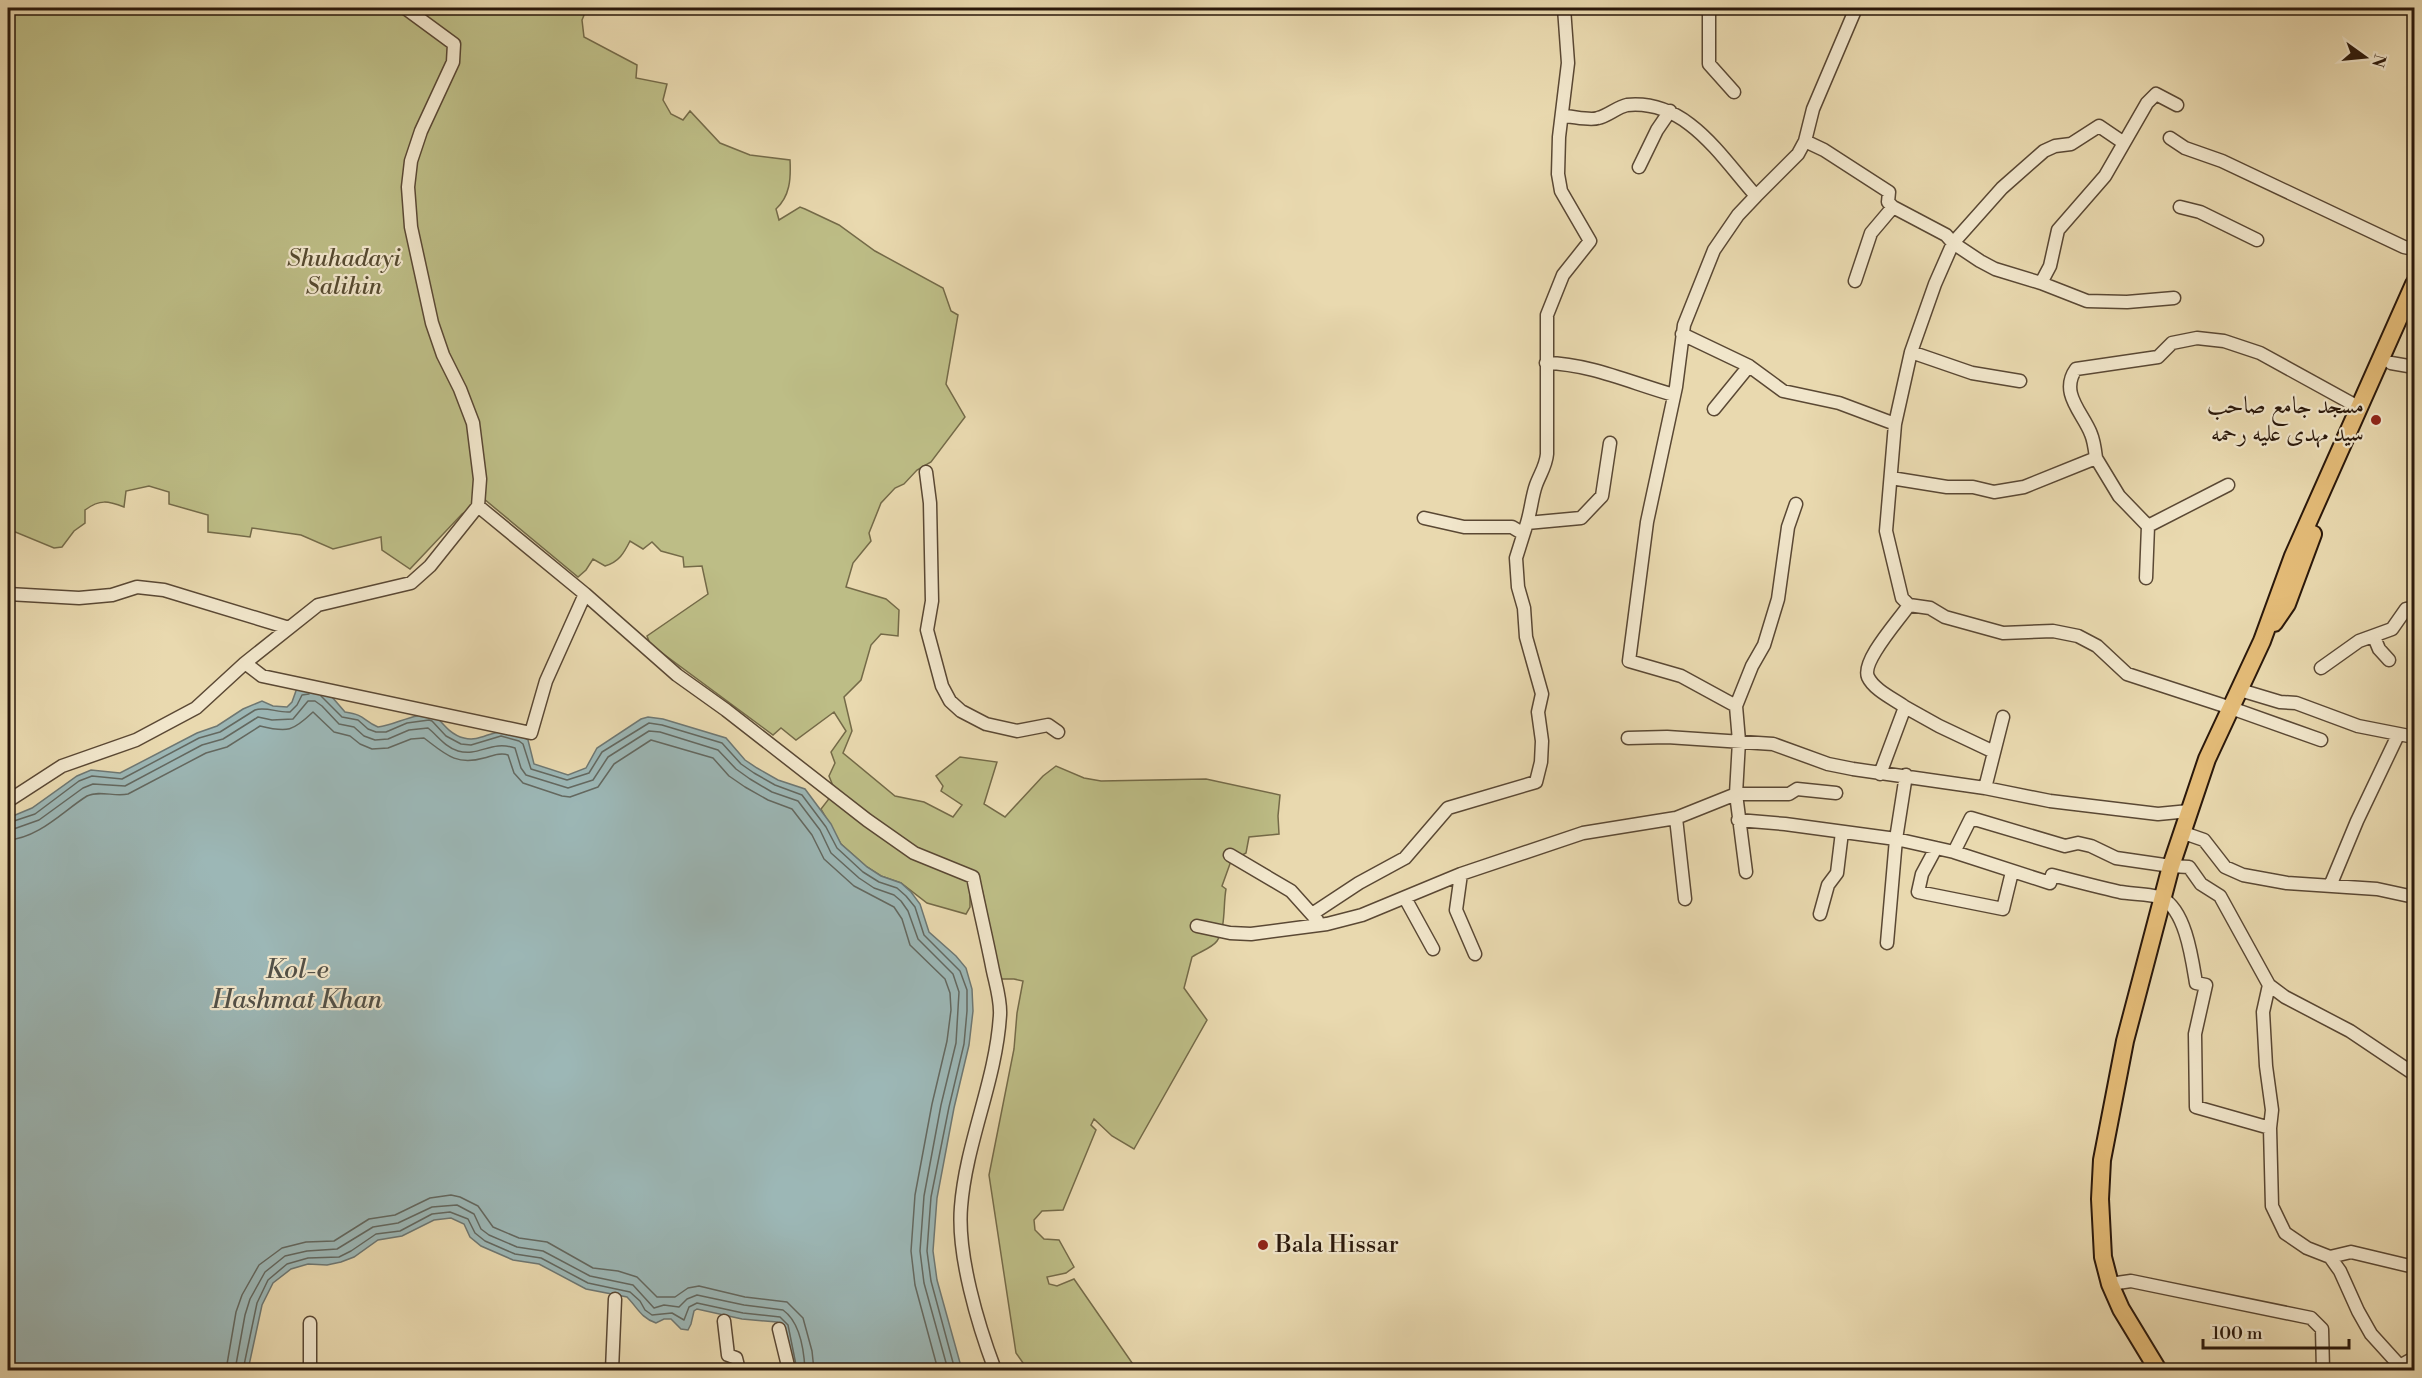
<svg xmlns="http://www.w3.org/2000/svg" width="2422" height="1378" font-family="'Libre Bodoni',Amiri,serif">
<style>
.green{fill:#bdbd86;stroke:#746a48;stroke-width:1.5}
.water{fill:#9cb7b6;stroke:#6e7772;stroke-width:1.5}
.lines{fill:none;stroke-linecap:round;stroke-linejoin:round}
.shore{stroke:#636860;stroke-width:1.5}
.minor-casing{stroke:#5a4834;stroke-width:15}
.major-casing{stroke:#2a180b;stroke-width:20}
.minor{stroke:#f1e6cb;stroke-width:12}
.major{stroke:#e4bc78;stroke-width:16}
.poi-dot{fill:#8f2418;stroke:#f1e6cb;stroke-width:2}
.labels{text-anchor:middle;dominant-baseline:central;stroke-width:4.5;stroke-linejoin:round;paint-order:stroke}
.park-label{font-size:24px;font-style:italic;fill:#564a30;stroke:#f1e6cb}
.poi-label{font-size:24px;fill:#2a180b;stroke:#f1e6cb;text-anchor:end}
.water-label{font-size:26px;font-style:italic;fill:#525047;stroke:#f1e6cb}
</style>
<rect width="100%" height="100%" fill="#e9d9af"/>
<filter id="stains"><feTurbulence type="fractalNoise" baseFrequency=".00333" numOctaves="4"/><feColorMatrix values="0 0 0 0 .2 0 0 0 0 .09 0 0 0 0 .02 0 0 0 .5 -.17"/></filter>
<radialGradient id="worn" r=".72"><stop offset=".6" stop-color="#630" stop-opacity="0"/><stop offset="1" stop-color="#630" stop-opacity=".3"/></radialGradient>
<!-- green -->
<path class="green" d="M 8,8 L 587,8 L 582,20 L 584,37 L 637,65 L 636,78 L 667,84 L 663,100 L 671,114 L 683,120 L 690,111 L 720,143 L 750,155 L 790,160 C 791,179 790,196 776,209 L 779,220 L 800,207 L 805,209 L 839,225 L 875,251 L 943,288 L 951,311 L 958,315 L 946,384 L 965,417 L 931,462 L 917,470 L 904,484 L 895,488 L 881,503 L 869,533 L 871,541 L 853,563 L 846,587 L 886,599 L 899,610 L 898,636 L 881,634 L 871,645 L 861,680 L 844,697 L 852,731 L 843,753 L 895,796 L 924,802 L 953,817 L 962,805 L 941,791 L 943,786 L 936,776 L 960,757 L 997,762 L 984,804 L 1005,817 L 1043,776 L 1056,766 L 1084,778 L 1101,781 L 1206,779 L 1280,795 L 1278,816 L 1279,834 L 1249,837 L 1246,853 L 1231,861 L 1222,886 L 1226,889 C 1223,905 1226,928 1217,941 C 1212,948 1199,952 1192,957 L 1184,988 L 1207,1020 L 1134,1149 L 1112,1136 L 1094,1119 L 1091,1125 L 1096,1130 L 1063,1210 L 1042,1211 L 1034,1220 L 1035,1230 L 1044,1239 L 1059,1240 L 1074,1267 L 1066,1273 L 1047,1277 L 1049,1284 L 1057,1286 L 1074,1279 L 1137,1370 L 1028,1370 L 1016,1353 L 989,1175 L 1014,1049 L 1017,1013 L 1023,981 L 1014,979 L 1000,979 L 982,889 L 970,888 L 970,907 L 966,914 L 927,903 L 901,883 L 881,876 L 867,867 L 841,844 L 821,809 L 835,791 L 829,776 L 835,763 L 831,752 L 846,731 L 834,712 L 796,740 L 781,728 L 773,735 L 650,644 L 647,636 L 708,594 L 702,566 L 684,567 L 683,557 L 661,551 L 652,542 L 643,549 L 630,541 C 624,553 619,562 605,566 L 593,559 L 586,570 L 578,577 L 484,499 L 462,514 L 410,569 L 382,550 L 381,537 L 333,549 L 301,535 L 252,528 L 250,537 L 208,532 L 208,515 L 169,504 L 169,492 L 149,486 L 126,491 L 124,507 C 108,501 100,499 85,510 L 85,523 L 74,531 L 62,547 L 54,548 L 8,529 Z"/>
<!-- water -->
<path class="water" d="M 297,688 L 332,697 L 345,712 C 366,715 362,720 378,727 C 397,725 413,712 435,715 C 443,724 451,735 464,738 C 486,744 497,719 528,740 L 534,764 L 568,775 L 586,768 L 597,748 L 641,719 L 648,717 L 663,719 L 726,738 L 745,760 L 757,768 L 778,780 L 805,789 L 831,824 L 841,844 L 867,867 L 881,876 L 901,883 L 911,892 L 920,904 L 929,932 L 956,956 L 966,968 L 972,989 L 973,1011 L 969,1045 L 954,1108 L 937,1198 L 933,1251 L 937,1280 L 962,1370 L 792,1370 L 782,1327 L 777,1322 L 742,1319 L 697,1309 L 694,1311 L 691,1324 L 688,1330 L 681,1329 L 671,1319 L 664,1319 L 656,1323 C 641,1318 637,1307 627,1297 L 586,1289 L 539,1264 L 513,1260 L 481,1246 L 470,1237 L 464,1224 L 451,1218 L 434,1220 L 402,1236 L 378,1240 L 354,1257 L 341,1262 L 327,1265 L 308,1264 L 291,1269 L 273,1283 L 262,1305 L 248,1370 L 8,1370 L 8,818 L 32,808 L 77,776 L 91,770 L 120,773 L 197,733 L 217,726 L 243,709 L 262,701 L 273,706 L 287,707 L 292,702 Z"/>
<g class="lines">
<!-- shore -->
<path class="shore" d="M 321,696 L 342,717 L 358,720 L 368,729 L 376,732 L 386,732 L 407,723 L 429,720 L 432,721 L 446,736 L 461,744 L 471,745 L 501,736 L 519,741 L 523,744 L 531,769 L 567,780 L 589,773 L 602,752 L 649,723 L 662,725 L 722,743 L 741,764 L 754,773 L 775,785 L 802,795 L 826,827 L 837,848 L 863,872 L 879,882 L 897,888 L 906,896 L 915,907 L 924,935 L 960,971 L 967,990 L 967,1011 L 964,1044 L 949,1107 L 931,1197 L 927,1251 L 931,1281 L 955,1370
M 8,823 L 35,814 L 79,781 L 92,776 L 122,779 L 199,738 L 220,732 L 255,710 C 265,706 278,713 290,712 L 297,705 L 302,695 L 309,694
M 8,831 L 39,820 L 83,788 L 93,784 L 125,786 L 202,745 L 223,739 L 258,717 L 272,720 L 293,719 L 308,701 L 315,701 L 322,706 L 339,724 L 354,727 L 364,736 L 375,740 L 388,739 L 409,730 L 428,728 C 438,736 445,747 458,751 C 479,757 491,740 515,748 L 521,768 L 526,775 L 568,788 L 593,780 L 608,757 L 649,731 L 660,732 L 718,750 L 736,769 L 750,779 L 772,792 L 798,801 L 820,830 L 831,853 L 859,878 L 874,888 L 894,895 L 901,901 L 908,911 L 918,939 L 953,974 L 959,992 L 956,1043 L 941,1105 L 924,1196 L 920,1251 L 924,1283 L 948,1370
M 8,840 C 39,838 63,811 87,796 C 100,790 114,797 128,794 L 206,753 L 227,747 L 260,726 C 288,733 293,731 313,712 L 334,732 L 350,736 L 360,744 L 372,749 L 388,748 L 411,739 L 424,738 C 445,754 456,766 484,758 C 492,756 500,752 508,755 L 514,773 L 523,783 L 562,796 L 570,797 L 598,787 L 614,764 L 651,740 L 713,758 L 729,776 L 745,787 L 768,800 L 792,809 L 812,835 L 824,859 L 854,886 L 894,907 L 902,919 L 910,945 L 945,979 L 950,993 L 951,1010 L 947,1041 L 932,1104 L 915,1195 L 911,1251 L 915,1285 L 938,1370
M 226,1370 L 236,1312 L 242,1295 L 259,1265 L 282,1248 L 306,1242 L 334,1241 L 369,1219 L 395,1215 L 430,1198 L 451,1195 L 460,1197 L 478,1206 L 493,1227 L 519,1238 L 547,1242 L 593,1268 L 618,1271 L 637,1277 L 657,1297 L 675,1297 L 688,1288 L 699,1286 L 745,1297 L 787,1302 L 803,1318 L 812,1351 L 814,1370
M 235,1370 L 245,1315 L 250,1299 L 265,1272 L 285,1256 L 307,1251 L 337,1249 L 373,1227 L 398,1223 L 432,1207 L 457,1205 L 474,1214 L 481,1229 L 489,1235 L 517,1247 L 543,1251 L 590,1276 L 633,1285 L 654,1308 L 664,1305 L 679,1307 L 687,1299 L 697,1295 L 744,1305 L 783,1310 C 800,1322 804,1350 805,1370
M 243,1370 L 257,1303 L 268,1280 L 287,1264 L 308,1258 L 339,1257 L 351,1251 L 376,1234 L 400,1231 L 432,1214 L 450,1212 L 468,1219 L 475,1233 L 485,1241 L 515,1254 L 541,1258 L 588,1283 L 630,1292 L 640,1301 L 645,1310 L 652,1315 L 672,1313 L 684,1320 L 689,1307 L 697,1303 L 743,1313 L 780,1317 L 788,1325 L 797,1370"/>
<defs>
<path id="minor" d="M 1709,8 L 1709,64 L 1734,92
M 1562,116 C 1572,116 1590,121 1598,118 C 1608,116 1617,107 1627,105 C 1687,99 1721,157 1756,196 L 1738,215 L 1714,250 L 1684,325 L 1676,387 L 1647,522 L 1629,661 L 1681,676 L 1736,706
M 2170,138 L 2185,148 L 2222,161 L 2404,247 L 2414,249
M 1805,141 L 1824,150 L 1889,192 L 1888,202 L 1893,207 L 1946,235 L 1953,243 L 1980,261 L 1995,269 L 2041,283
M 2124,143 L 2099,126 L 2071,144 L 2055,146 L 2044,151 L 2002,188 L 1953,243 L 1935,284 L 1911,352 L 1895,424 L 1886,531 L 1902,598 L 1909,605 L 1930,608 L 1945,617 L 2003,633 L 2053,631 L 2078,636 L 2097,646 L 2127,674 L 2231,708 L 2321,740
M 1639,167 L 1657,130 L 1670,111
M 1756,196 L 1798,154 L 1805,141 L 1813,109 L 1856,8
M 2180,207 L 2200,212 L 2257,240
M 1855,281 L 1871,233 L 1893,207
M 2174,298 L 2127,302 L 2087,301 L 2041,283 L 2050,266 L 2058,230 L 2105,176 L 2147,103 L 2156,94 L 2177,105
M 1682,334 L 1749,366 L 1783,391 L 1839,403 L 1895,424
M 1911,352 L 1972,373 L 2020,381
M 1546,363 C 1591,364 1631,383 1674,395
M 2391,363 L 2414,367
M 1714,409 L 1749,366
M 2096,458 L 2119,496 L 2148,526 L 2146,578
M 926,472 L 930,503 L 932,601 L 927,630 L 942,686 L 950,701 L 961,711 L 986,724 L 1017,731 L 1048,725 L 1058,732
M 1891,478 L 1947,487 L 1973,487 L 1994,492 L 2024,487 L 2096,458 C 2095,450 2094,441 2091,434 C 2083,413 2059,393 2076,369 L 2158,357 L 2172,343 L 2197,338 L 2224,341 L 2260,353 L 2360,408
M 478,506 L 585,594 L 677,675 L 726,710 L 867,820 L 914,853 L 973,877 C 979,907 986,936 992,966 C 995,982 1001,999 1000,1015 C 996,1081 966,1142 961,1207 C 957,1255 978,1325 995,1370
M 1424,518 L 1464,527 L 1512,527 L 1522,533
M 1527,523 C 1531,510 1532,496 1536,485 C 1540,474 1546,466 1547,454 L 1547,315 L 1563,275 L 1590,241 L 1561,191 L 1558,174 L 1559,137 L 1568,63 L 1564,8
M 2148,526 L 2228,485
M 8,594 L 79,598 L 112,595 L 137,587 L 164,590 L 289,628
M 2374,637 L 2379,649 L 2389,660
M 245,663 L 262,676 L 531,733 L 546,681 L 585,594
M 2321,668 L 2359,641 L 2392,629 L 2406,609 L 2414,608
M 2240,690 L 2280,702 L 2296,703 L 2358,726 L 2414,737
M 1905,707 L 1939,726 L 1994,752
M 1628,738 L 1667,737 L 1773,744 L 1828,764 L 1853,769 L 1985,788 L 2050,801 L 2158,814 L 2189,811
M 1880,774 L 1905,707 C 1894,699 1874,690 1868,677 C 1861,661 1900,619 1909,605
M 1985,788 L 2003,717
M 8,801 L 62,766 L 136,740 L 196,708 L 245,663 L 318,605 L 411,583 L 430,566 L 478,506 L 480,479 L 473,423 L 460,389 L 443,355 L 432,323 L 411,227 L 408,187 L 411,161 L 421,131 L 453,62 L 454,44 L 405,8
M 1676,818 L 1685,899
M 1738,820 L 1785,824 L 1896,839 L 1954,852 L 2050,883 L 2052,875 C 2075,881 2098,887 2120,892 C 2131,894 2153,894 2162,898 C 2186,911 2192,959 2196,983 L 2206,985 L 2195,1034 L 2196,1107 L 2270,1128
M 2181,832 L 2204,840 L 2225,867 L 2243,875 L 2287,883 L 2377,889 L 2414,897
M 1936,848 L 1922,874 L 1918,892 L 2003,909 L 2012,872
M 1954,852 L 1971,818 L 2065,846 L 2078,843 L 2091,846 L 2116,858 L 2171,866 L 2189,867 L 2201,884 L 2220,896 L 2269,985 L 2285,997 L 2350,1031 L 2414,1074
M 1230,855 L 1291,891 L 1317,920
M 1746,872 L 1736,794 L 1739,741 L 1736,706 L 1752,666 L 1764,645 L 1778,599 L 1788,527 L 1796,504
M 1461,874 L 1456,910 L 1475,954
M 2330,886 L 2357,821 L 2398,735
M 1405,898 L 1433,949
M 1312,914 L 1359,883 L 1405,858 L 1448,808 L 1536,782 L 1541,762 L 1542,741 L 1538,712 L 1542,694 L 1526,637 L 1524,608 L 1518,587 L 1516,558 L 1527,523 L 1581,518 L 1602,496 L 1610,443
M 1820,914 L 1828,885 L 1837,873 L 1842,832
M 1197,926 L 1230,933 L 1251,934 L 1327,924 L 1362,915 L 1461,874 L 1583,833 L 1676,818 L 1736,794 L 1789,794 L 1797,789 L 1836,793
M 1887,943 L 1896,839 L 1906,775
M 2269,985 L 2263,1012 L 2266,1066 L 2272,1110 L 2270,1128 L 2272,1206 L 2285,1233 L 2307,1248 L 2330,1257 L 2340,1271 L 2358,1311 L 2371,1334 L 2400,1366
M 2330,1257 L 2351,1252 L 2414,1267
M 2110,1284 L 2131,1281 L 2311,1318 L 2322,1329 L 2323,1370
M 724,1321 L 728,1355 L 736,1358 L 739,1370
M 310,1323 L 310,1370
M 779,1329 L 789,1370
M 612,1370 L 615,1299
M 2392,1370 L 2414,1358"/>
<path id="major" d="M 2274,623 L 2287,604 L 2313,534
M 2158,1370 L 2121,1309 L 2110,1284 L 2103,1257 L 2100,1199 L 2102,1160 L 2125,1041 L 2171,866 L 2207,759 L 2262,641 L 2293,556 L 2414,284"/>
</defs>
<!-- minor casing -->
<use href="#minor" class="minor-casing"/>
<!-- major casing -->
<use href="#major" class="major-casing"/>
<!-- minor -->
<use href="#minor" class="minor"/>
<!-- major -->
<use href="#major" class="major"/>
</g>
<!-- markers -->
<g class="poi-dot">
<circle cx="2376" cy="420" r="6"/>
<circle cx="1263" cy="1245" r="6"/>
</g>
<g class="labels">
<!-- park labels -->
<g class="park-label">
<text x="344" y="259">Shuhadayi<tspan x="344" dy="28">Salihin</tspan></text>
</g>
<!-- poi labels -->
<g class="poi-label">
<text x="2364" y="406">مسجد جامع صاحب<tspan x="2364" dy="28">سید مهدی علیه رحمه</tspan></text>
<text x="1275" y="1245" text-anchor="start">Bala Hissar</text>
</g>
<!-- water labels -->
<g class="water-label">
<text x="297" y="970">Kol-e<tspan x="297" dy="30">Hashmat Khan</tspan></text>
</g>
</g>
<!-- margin -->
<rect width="2422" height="1378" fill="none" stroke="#e9d9af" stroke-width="30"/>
<rect x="9" y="9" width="2404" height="1360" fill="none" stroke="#2a180b" stroke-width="3"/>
<rect x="15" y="15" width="2392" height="1348" fill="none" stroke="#2a180b" stroke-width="1.5"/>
<!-- north arrow -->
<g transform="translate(2365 57) rotate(105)" stroke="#f1e6cb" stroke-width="4.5" paint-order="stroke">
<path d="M0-4.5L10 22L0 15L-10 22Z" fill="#2a180b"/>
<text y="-9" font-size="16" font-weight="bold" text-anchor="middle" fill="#2a180b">N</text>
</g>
<!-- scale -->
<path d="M2203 1339v9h146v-9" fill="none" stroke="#2a180b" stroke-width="3"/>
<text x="2212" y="1339" font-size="18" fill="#2a180b" stroke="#f1e6cb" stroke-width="4.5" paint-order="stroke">100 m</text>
<rect width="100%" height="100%" filter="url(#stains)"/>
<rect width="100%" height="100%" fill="url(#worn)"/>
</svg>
